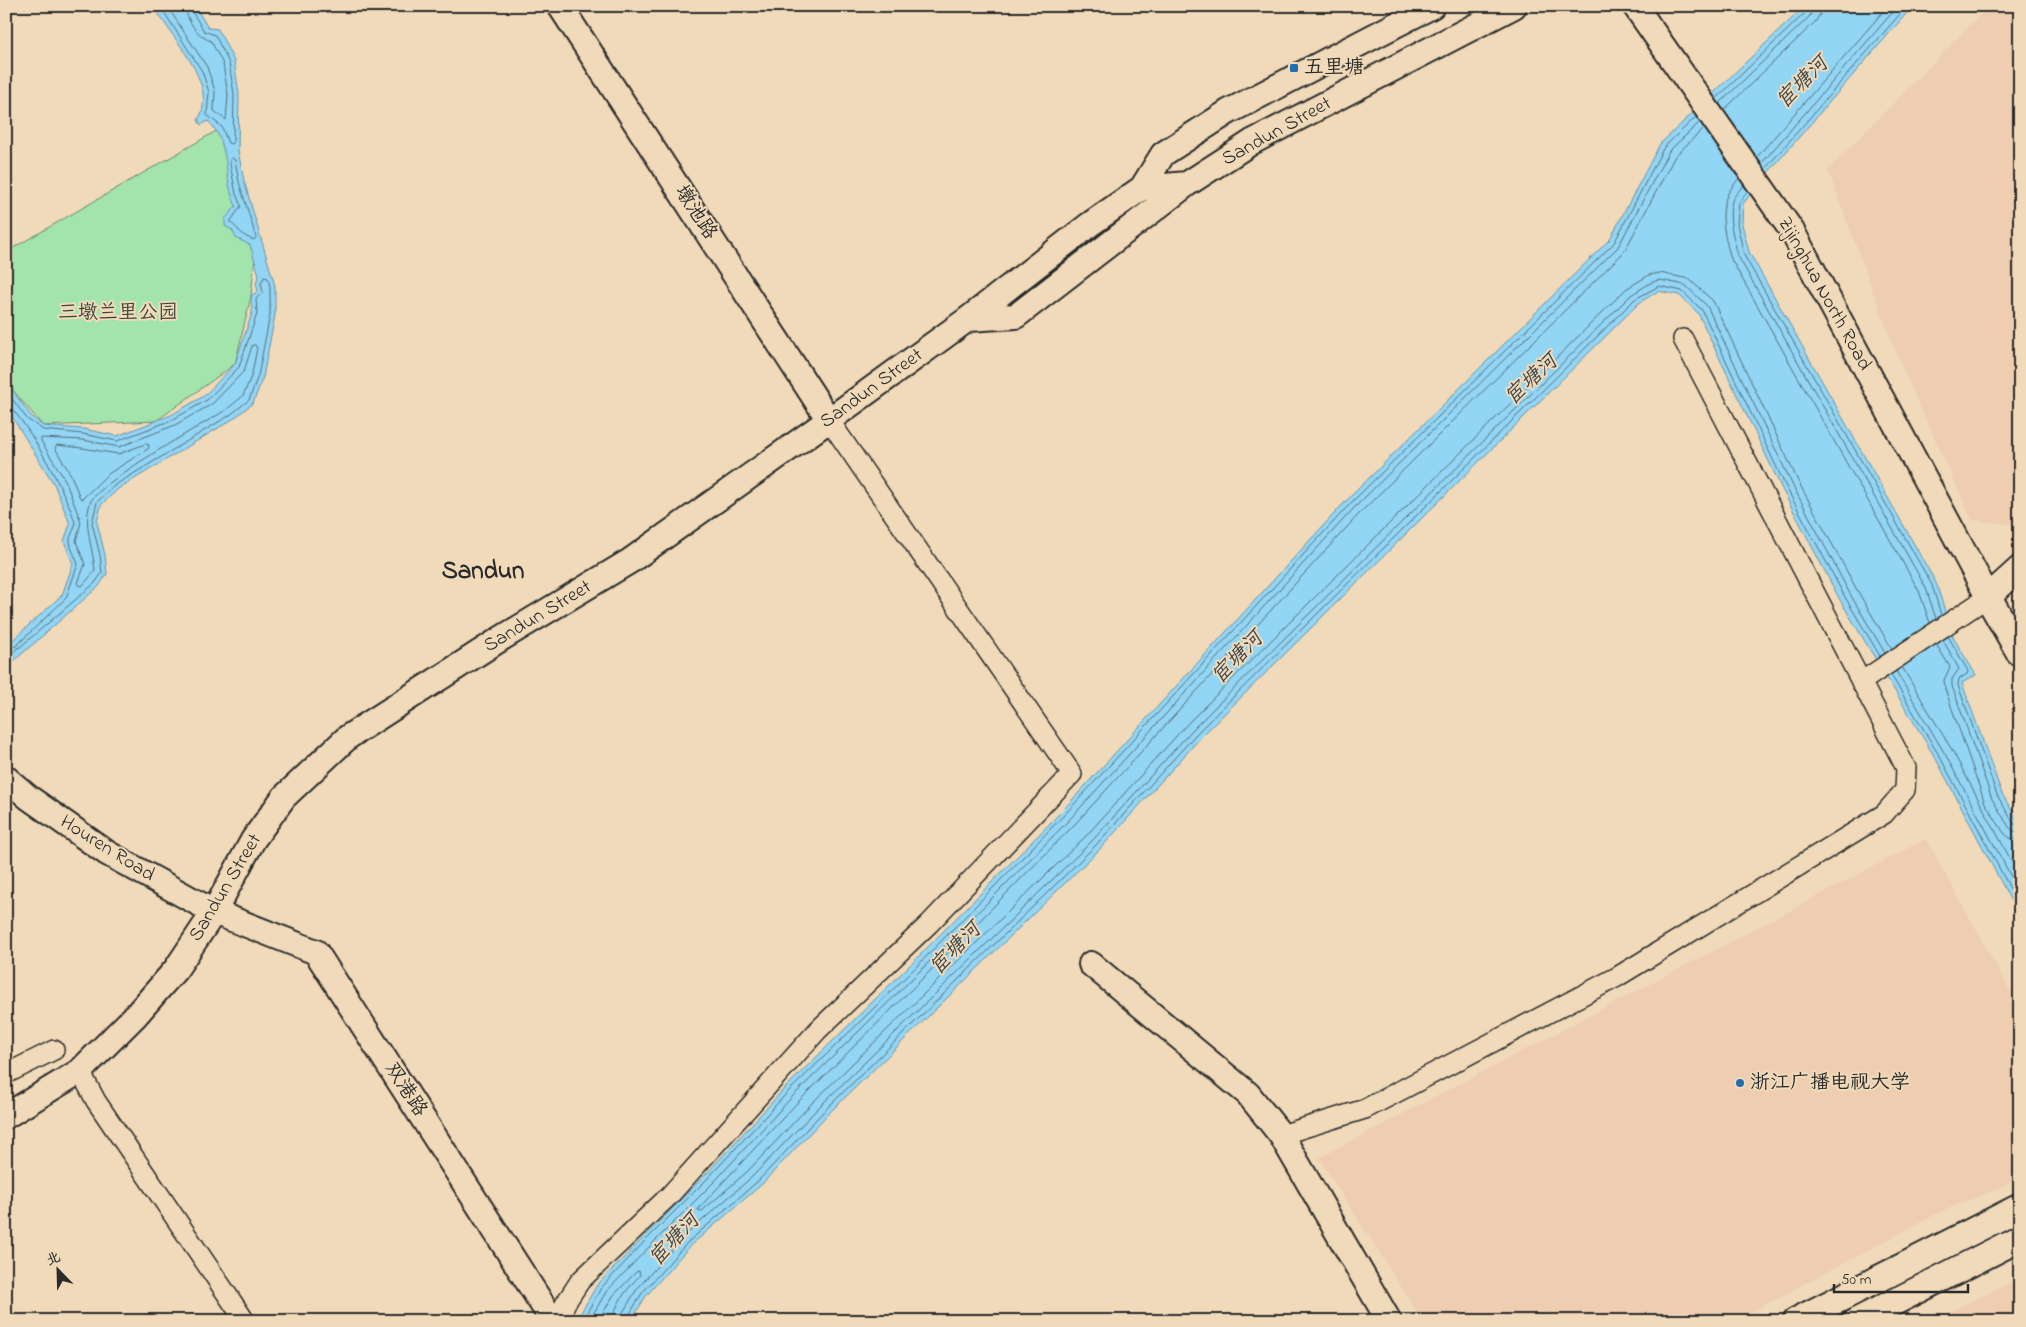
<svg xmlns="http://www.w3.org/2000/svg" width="2026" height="1327" font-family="'Indie Flower','LXGW WenKai TC',sans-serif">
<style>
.built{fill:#eecdb1}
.green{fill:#a3e4ad;stroke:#67886c}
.water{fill:#92d5f4;stroke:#6991a4}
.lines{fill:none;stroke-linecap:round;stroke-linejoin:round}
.shore{stroke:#546f7b;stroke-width:1}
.minor-casing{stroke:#2b2b2b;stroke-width:22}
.tertiary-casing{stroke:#2b2b2b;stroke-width:28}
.secondary-casing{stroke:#2b2b2b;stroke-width:30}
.minor{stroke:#f0dab9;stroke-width:19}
.tertiary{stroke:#f0dab9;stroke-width:24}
.secondary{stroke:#f0dab9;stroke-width:26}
.poi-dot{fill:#1f6fb2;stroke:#f0dab9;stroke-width:2}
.labels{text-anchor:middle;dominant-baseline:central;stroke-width:4;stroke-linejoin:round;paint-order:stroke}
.poi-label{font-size:20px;fill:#2b2b2b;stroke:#f0dab9;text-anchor:start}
.street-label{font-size:20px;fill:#2b2b2b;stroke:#f0dab9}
.park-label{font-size:20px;fill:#3d473e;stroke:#f0dab9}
.water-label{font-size:21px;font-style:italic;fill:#3a4449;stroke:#f0dab9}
.district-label{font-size:25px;font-weight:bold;fill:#2b2b2b;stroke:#f0dab9}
</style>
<rect width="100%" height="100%" fill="#f0dab9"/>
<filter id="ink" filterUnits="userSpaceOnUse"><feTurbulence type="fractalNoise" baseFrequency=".02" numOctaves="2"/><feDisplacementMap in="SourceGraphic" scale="10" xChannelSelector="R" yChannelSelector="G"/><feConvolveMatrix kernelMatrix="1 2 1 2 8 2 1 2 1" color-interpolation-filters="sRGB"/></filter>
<g filter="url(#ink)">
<!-- built -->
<path class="built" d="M 1989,6 L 2020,6 L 2020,525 L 1972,520 L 1899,361 L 1828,170 Z
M 1926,839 L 2020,1009 L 2020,1179 L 1936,1214 L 1734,1321 L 1423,1321 L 1319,1158 Z
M 2020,1279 L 2020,1321 L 1931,1321 L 1979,1297 Z"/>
<!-- green -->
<path class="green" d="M 218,130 L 255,257 L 251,296 L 235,364 L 156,421 L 43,426 L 11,388 L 6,379 L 6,252 Z"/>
<!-- water -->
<path class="water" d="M 154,6 L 195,6 L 208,28 L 218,29 L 234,61 L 239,94 L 238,151 L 244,181 L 275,286 L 275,315 L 263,377 L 253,403 L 233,419 L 118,489 L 101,505 L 97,522 L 105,555 L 107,574 L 99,586 L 6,668 L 6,646 L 62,595 L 73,564 L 64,541 L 70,524 L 54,484 L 6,407 L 6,391 L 11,388 L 31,416 L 43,426 L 84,429 L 117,436 L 171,415 L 204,396 L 235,364 L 252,313 L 251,296 L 258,291 L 256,283 L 259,275 L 250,245 L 236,238 L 232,230 L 225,226 L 225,219 L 236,206 C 222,178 232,144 208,121 L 201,125 L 198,120 C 220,84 170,37 154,6 Z
M 1805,6 L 1913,6 L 1759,183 L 1743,204 L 1742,224 L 1749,252 L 1936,583 L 1954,639 L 1976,675 L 1962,683 L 2002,794 L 2020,824 L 2020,918 L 1936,759 L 1840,600 L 1782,489 L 1698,313 L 1679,295 L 1658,291 L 1639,303 L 1202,736 L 1100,849 L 826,1116 L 761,1185 L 690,1246 L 646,1296 L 631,1321 L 576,1321 L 597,1285 L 706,1174 L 783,1090 L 912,963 L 1062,811 L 1345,502 L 1610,239 L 1660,144 Z"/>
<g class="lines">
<!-- shore -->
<path class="shore" d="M 160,6 L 202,71 L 209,92 L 207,115 L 222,127 L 228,143 L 231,144 L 233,142 L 234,94 L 229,63 L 215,35 L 204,31 L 191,10 L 191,6
M 167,6 L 207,67 L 215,91 L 214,111 L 226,120 L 228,95 L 223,64 L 211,41 C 198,37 186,20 185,6
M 1716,99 L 1806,12 L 1808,6
M 1719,104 L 1810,16 L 1814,6
M 1724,110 L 1816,21 L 1820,14 L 1822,6
M 1704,128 L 1675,156 L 1624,252 L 1359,514 L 1075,824 L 925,976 L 797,1103 L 699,1208 L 698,1210 L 702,1211 L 748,1171 L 812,1103 L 1086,836 L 1189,722 L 1626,289 L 1649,275 L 1660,273 L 1689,279 L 1713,301 L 1798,481 L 1857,590 L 1892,649
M 1757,157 L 1888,6
M 232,158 L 235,160 L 239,182 L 256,237 L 254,240 C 241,236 240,230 230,222 L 241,206 L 236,194 L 230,164 L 230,160 Z
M 1761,164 L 1898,6
M 1765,169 L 1907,6
M 1739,178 C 1735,184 1728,191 1726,198 C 1719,217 1726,241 1731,259 L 1919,591 L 1930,623
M 1744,185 C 1740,190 1734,195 1732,201 C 1727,219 1734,239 1738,256 L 1926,588 L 1936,619
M 1748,190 L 1739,203 L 1737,224 L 1744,255 L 1932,585 L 1941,615
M 255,345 L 257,348 L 252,374 L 243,396 L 226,410 C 203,424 97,483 90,503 C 83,526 93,547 95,571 L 82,586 L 79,585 L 78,583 L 85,564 L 76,541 L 81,522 L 65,480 L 41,441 L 41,438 L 83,440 L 119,447 L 175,425 L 212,404 L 244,371 L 252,346 Z
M 6,395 L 10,396 L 27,419 L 43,430 L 83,434 L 117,441 L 172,420 L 207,400 L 239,367 L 257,314 L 256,299 L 263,292 L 261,283 L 264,277 L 268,278 L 270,287 L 270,315 L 258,376 L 249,400 L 230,415 L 115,485 L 97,502 L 92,523 L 100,555 L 102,573 L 95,583 L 20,647 L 17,648 L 6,661
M 6,405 C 20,407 74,507 75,524 C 75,530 69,536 70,542 C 71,550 76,557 78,564 L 66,598 L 16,646 L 6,649
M 146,444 L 149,445 L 148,449 L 108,474 L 82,499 L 80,498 L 71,475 L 55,448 L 57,445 L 82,448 L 118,454 Z
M 1948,636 L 1968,671 L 1967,674 L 1959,679 L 1958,685 L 1997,795 L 2014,824 L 2020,826
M 1943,640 L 1959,669 L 1952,679 L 1952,686 L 1992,799 L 2009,827 L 2013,831 L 2020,832
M 1936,644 L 1950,667 L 1944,680 L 1945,689 L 1985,803 L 2004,833 L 2010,838 L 2020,840
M 1902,667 L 1952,750 L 2020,877
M 1896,671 L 1945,754 L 2020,893
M 1891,675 L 1940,757 L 2020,907
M 582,1321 L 601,1288 L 645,1241 L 709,1177 L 787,1093 L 916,967 L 1065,814 L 1349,505 L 1614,243 L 1664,147 L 1696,117
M 589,1321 L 606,1292 L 650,1246 L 714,1182 L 791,1098 L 920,971 L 1070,819 L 1353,509 L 1618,247 L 1669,151 L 1700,122
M 598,1321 L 613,1296 L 636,1272 L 639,1271 L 640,1275 C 629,1287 614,1304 613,1321
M 621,1321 L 622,1314 L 637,1289 L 682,1238 L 753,1176 L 818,1108 L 1092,841 L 1194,728 L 1631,295 L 1652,282 L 1660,280 L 1685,285 L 1707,306 L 1792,484 L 1850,594 L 1885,653
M 627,1321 L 628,1317 L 642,1293 L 687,1243 L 758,1181 L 822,1113 L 1096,845 L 1198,732 L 1635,299 L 1659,286 L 1682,291 L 1702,310 L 1786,487 L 1845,597 L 1880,656"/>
<defs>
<path id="minor" d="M 1861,682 L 1988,597
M 80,1071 L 96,1101 L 245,1321
M 6,1074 L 54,1050
M 1281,1135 L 1365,1109 L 1617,977 L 1884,814 L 1905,790 L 1906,768 L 1683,339
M 560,1321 L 565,1304 L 580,1281 L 669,1196 L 818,1030 L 929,924 L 1072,774 L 829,420"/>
<path id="tertiary" d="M 560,6 L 829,420
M 1635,6 L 1792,231 L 1988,597 L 2020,568
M 1142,188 L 1187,184 L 1252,142 L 1514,6
M 968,319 L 1016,316 L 1187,184
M 6,778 L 28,797 L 107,853 L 214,912 L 316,952 L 553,1321
M 1091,964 L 1248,1094 L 1281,1135 L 1389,1321
M 6,1116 L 80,1071 L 136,1015 L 176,969 L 214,912 L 253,840 L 284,797 L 348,737 L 502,638 L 630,561 L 829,420 L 968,319 L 1089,225 L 1142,188 L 1163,154 L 1228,112 L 1432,6"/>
<path id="secondary" d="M 1988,597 L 2020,653
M 1796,1321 L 2020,1207
M 1857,1321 L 2020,1238"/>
</defs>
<!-- minor casing -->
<use href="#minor" class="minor-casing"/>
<!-- tertiary casing -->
<use href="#tertiary" class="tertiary-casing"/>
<!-- secondary casing -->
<use href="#secondary" class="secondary-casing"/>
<!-- minor -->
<use href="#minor" class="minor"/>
<!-- tertiary -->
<use href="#tertiary" class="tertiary"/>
<!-- secondary -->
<use href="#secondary" class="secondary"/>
</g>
</g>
<!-- markers -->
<g class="poi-dot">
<rect x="1289" y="63" width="10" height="10" rx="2.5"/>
<circle cx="1740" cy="1083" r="5"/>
</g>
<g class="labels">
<!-- poi labels -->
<g class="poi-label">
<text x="1304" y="68">五里塘</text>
<text x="1750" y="1083">浙江广播电视大学</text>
</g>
<!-- street labels -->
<g class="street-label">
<text transform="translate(1277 132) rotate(-29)">Sandun Street</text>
<text transform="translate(695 213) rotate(57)">墩池路</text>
<text transform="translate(1824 294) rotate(61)">Zijinghua North Road</text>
<text transform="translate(872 389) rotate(-36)">Sandun Street</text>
<text transform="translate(538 617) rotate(-31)">Sandun Street</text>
<text transform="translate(107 849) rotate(32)">Houren Road</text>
<text transform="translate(226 888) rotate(-59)">Sandun Street</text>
<text transform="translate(405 1090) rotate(57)">双港路</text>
</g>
<!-- park labels -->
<g class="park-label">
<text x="118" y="313">三墩兰里公园</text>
</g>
<!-- water labels -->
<g class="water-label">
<text transform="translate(1803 83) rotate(-45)">宦塘河</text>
<text transform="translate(1532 380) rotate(-43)">宦塘河</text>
<text transform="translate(1238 658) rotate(-46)">宦塘河</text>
<text transform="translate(956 949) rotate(-46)">宦塘河</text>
<text transform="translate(675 1240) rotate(-47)">宦塘河</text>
</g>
<!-- district labels -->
<g class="district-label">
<text x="483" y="572">Sandun</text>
</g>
</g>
<!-- margin -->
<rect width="2026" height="1327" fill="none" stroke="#f0dab9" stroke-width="25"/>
<rect x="12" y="12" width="2001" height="1302" fill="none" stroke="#2b2b2b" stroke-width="2" filter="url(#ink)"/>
<!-- north arrow -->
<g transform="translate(58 1270) rotate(337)" stroke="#f0dab9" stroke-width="4" paint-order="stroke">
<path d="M0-4L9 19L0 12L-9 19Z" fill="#2b2b2b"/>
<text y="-8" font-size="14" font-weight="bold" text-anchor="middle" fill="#2b2b2b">北</text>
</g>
<!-- scale -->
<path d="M1834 1284v8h134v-8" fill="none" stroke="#2b2b2b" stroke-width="2.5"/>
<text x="1841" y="1284" font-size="15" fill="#2b2b2b" stroke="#f0dab9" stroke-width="4" paint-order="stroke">50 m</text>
</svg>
